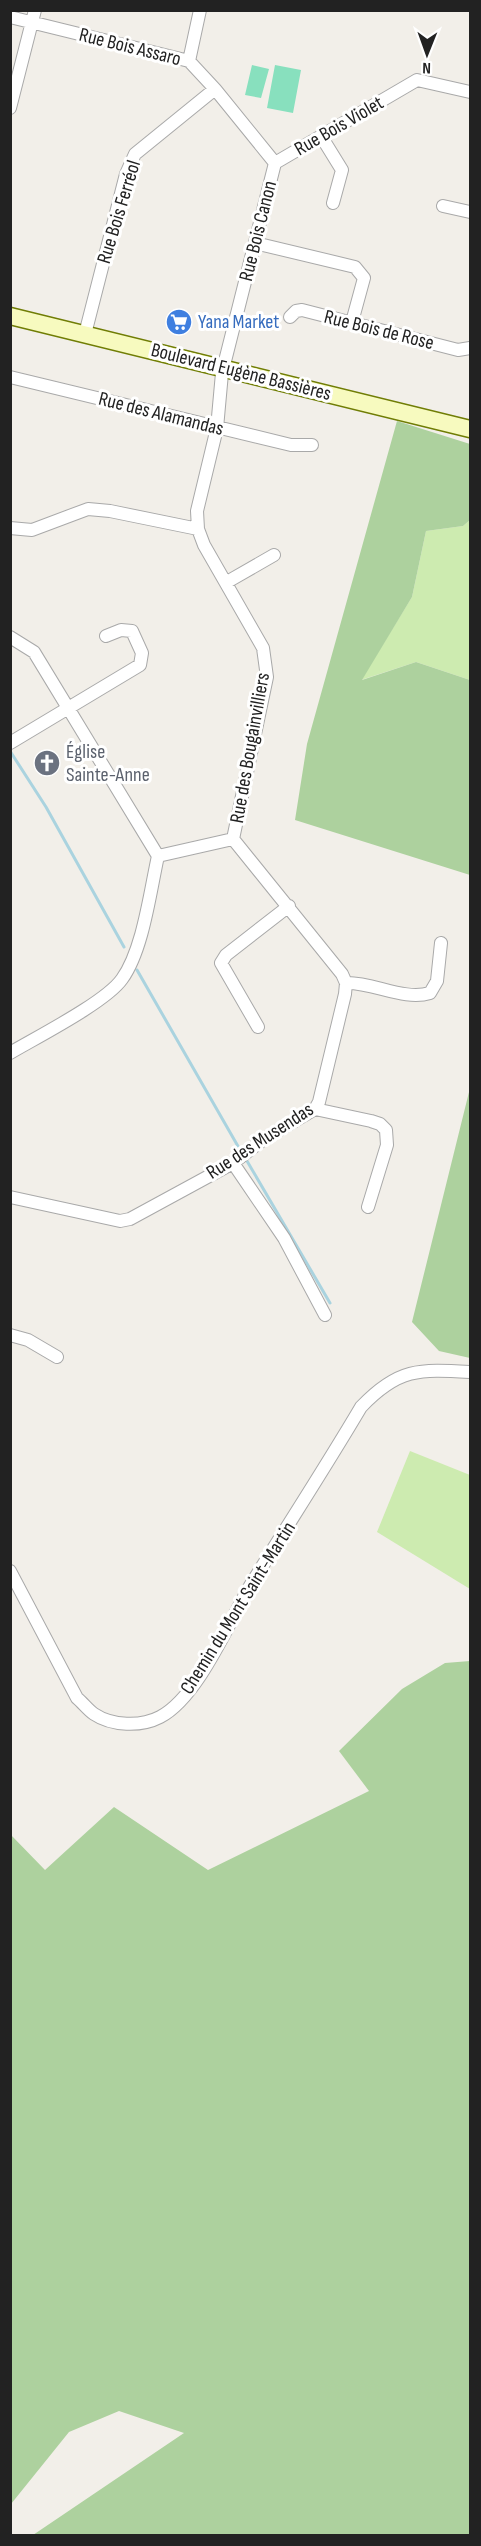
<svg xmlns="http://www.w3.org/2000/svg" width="481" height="2546" font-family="'Sofia Sans Condensed',sans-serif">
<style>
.grass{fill:#cdebb0}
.forest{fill:#add19e}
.pitch{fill:#88e0be}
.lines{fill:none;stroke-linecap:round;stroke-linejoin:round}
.stream{stroke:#aad3df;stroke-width:3}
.street-casing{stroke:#a9a9a9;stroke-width:14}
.secondary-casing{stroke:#707d05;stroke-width:19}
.street{stroke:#fff;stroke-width:12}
.secondary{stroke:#f7fabf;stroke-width:16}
.labels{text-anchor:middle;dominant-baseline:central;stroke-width:6;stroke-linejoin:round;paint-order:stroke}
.street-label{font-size:20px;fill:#222;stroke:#fff}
.shop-label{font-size:20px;fill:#366cbe;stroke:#fff;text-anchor:start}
.worship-label{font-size:20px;fill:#5b616d;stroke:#fff;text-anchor:start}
</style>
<rect width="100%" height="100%" fill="#f2efe9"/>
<!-- grass -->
<path class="grass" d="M 470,520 L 470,680 L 416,662 L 361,680 L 412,597 L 426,531 L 463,526 Z
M 410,1451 L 470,1475 L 470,1589 L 377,1532 Z"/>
<!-- forest -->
<path class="forest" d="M 397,421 L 470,444 L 470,520 L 463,526 L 426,531 L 412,597 L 362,680 L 416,662 L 470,680 L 470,875 L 295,820 L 307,744 Z
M 470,1088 L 470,1358 L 439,1351 L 412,1322 Z
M 470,1661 L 470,2535 L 33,2535 L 184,2433 L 119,2411 L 69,2432 L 11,2504 L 11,1835 L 45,1870 L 114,1807 L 208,1870 L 369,1791 L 339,1751 L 402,1689 L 445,1663 Z"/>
<!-- pitch -->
<path class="pitch" d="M 252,65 L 269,69 L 261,98 L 245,95 Z
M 275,65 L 301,70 L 293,113 L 267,108 Z"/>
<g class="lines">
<!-- stream -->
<path class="stream" d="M 10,751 L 46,807 L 124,947
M 137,970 L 239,1148
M 247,1161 L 330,1303"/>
<defs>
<path id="street" d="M 10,17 L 189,61 L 215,89 L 275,163
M 189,61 L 200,10
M 10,108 L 35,10
M 321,136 L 342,170 L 333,203
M 275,163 L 417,80 L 470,92
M 443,206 L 470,212
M 255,243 L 355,267 L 364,278 L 352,322
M 290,317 L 296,311 L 302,310 L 458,350 L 470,348
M 85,334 L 126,174 L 135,154 L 215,89
M 10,377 L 291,445 L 312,445
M 10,528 L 32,530 L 88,509 L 110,511 L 198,529
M 227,582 L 274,555
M 10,637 L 34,652 L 158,856 C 150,892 143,950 122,979 C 106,1002 37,1037 10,1053
M 10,743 L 140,665 L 142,653 L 132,631 L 121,630 L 106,636
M 233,839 L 267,677 L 263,648 L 204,545 L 198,529 L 197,511 L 217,428 L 222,373 L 275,163
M 158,856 L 233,839
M 346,983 C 373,982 404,1001 430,993 L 437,981 L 441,943
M 258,1027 L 221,963 L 226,955 L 289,906
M 315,1109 L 371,1121 L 380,1124 L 386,1130 L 387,1145 L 368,1207
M 233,1163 L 284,1238 L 325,1315
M 10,1197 L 120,1221 L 130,1219 L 233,1163 L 264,1139 L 315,1109 L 319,1102 L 345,994 L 346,983 L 342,974 L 233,839
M 10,1335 L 28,1340 L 57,1357
M 10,1571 L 77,1698 C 83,1703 88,1710 94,1714 C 112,1726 141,1727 160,1717 C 198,1697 228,1624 250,1586 C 287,1526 325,1468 361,1407 C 398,1368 419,1369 470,1372"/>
<path id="secondary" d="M 10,316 L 470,429"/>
</defs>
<!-- street casing -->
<use href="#street" class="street-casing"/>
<!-- secondary casing -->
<use href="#secondary" class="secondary-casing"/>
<!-- street -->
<use href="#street" class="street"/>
<!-- secondary -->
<use href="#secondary" class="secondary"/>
</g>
<!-- icons -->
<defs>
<symbol id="supermarket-disc" viewBox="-11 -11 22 22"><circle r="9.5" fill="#3f7fe0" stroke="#fff"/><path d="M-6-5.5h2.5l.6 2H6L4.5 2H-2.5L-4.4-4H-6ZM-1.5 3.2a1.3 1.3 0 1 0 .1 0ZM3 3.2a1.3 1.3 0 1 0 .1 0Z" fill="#fff"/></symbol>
<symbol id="church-disc" viewBox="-11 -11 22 22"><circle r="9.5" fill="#6b7280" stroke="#fff"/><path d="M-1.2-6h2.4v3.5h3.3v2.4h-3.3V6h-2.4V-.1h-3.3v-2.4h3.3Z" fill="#fff"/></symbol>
</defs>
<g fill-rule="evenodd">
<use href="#supermarket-disc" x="164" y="307" width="30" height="30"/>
<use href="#church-disc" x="32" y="748" width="30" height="30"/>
</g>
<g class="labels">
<!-- street labels -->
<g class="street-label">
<text transform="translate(130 47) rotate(14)">Rue Bois Assaro</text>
<text transform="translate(339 126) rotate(-30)">Rue Bois Violet</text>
<text transform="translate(119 212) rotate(-73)">Rue Bois Ferréol</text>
<text transform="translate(258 231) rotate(-76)">Rue Bois Canon</text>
<text transform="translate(379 330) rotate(14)">Rue Bois de Rose</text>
<text transform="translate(241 372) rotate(14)">Boulevard Eugène Bassières</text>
<text transform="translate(161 414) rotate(14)">Rue des Alamandas</text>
<text transform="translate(250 748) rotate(-80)">Rue des Bougainvilliers</text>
<text transform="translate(260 1141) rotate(-33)">Rue des Musendas</text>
<text transform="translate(238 1608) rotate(-58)">Chemin du Mont Saint-Martin</text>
</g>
<!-- shop labels -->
<g class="shop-label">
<text x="198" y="322">Yana Market</text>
</g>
<!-- worship labels -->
<g class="worship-label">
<text x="66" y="752">Église<tspan x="66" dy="23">Sainte-Anne</tspan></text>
</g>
</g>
<!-- border -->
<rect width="481" height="2546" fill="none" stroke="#222222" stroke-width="24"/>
<!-- north arrow -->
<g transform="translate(427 54) rotate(181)" stroke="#ffffff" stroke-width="4.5" paint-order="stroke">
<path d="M0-4.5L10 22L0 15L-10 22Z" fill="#222222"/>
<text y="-9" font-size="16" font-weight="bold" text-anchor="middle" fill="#222222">N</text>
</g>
</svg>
